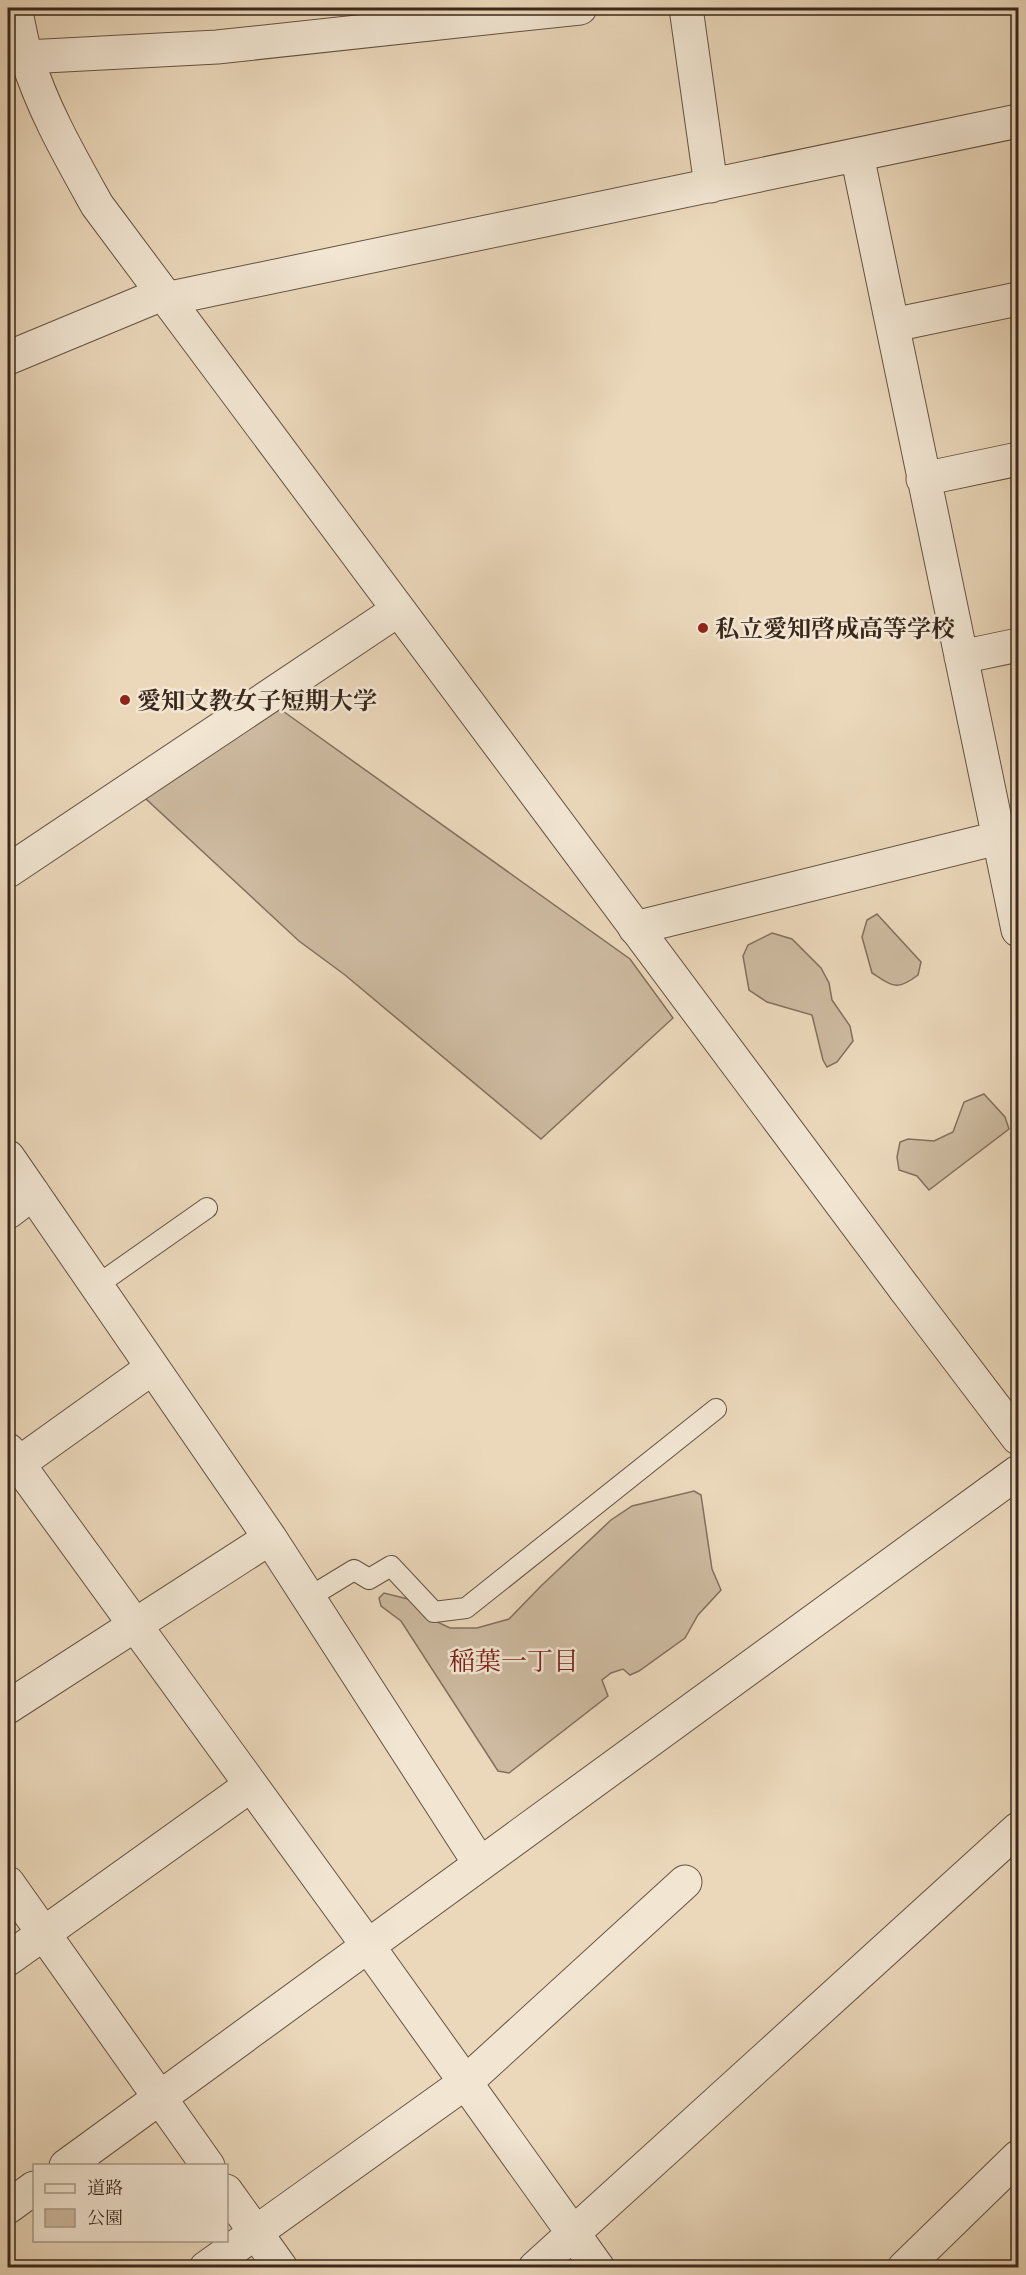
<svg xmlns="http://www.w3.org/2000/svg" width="1026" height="2275" font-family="'Gentium Book Plus','Noto Serif JP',serif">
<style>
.green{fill:#cdbaa0;stroke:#82705e;stroke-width:1.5}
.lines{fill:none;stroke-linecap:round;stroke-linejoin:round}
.service-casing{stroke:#655343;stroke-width:22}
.minor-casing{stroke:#655343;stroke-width:35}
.tertiary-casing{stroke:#655343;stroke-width:35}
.service{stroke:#f2e6d3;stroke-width:20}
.minor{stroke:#f2e6d3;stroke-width:33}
.tertiary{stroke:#f2e6d3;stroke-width:33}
.poi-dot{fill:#8f2418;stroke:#f2e6d3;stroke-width:2}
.labels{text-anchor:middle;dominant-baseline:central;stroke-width:5;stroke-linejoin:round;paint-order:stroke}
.poi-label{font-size:24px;font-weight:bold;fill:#38271b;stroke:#f2e6d3;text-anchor:start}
.neighbourhood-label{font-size:26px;fill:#7a1f14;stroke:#f2e6d3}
</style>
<rect width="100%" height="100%" fill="#ebd8bb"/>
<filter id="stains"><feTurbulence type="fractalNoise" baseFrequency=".00333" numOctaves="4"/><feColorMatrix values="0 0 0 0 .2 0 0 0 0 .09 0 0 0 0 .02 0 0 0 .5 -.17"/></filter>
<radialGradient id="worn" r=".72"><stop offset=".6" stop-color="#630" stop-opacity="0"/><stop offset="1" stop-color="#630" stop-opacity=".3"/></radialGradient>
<!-- green -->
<path class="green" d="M 280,709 L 630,959 L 673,1018 L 541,1139 L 345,975 L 299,941 L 145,798 Z
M 877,914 L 921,962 L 918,975 C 897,991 894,987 872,973 L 862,937 L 867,920 Z
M 772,933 L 792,939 L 821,968 L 829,983 L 832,1000 L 850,1026 L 853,1041 L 837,1062 L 827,1067 L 823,1060 L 812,1015 L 767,1002 L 749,990 L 743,956 L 748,945 Z
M 984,1094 L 1005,1117 L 1009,1129 L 929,1190 L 917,1176 L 899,1170 L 897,1157 L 900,1142 L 908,1139 L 934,1141 L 953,1132 L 964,1102 Z
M 694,1491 L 701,1495 L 712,1569 L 721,1590 L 698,1615 L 685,1638 L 639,1671 L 630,1675 L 623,1669 L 611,1673 L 602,1680 L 608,1696 L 509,1773 L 498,1771 L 401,1621 L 381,1606 L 379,1598 L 384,1593 L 412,1600 L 431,1619 L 450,1628 L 477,1628 L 509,1619 L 541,1586 L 611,1520 L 632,1506 Z"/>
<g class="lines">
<defs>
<path id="service" d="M 96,1286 L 207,1208
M 308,1598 L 354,1570 L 369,1579 L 391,1566 L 434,1612 L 466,1608 L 716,1409"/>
<path id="minor" d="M 686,8 L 711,186
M 26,57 L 217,47 L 580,8
M 857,155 L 1018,930
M 166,299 L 1018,121
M 893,325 L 1018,299
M 8,358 L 162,294
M 923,479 L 1018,459
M 961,657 L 1018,645
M 8,871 L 398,610
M 635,928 L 1018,833
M 8,1157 L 270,1538 L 480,1864
M 8,1212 L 33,1193
M 905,1289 L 1018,1438
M 8,1450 L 368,1946 L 598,2268
M 8,1471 L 152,1368
M 8,1707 L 270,1538
M 8,1883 L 208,2166
M 8,1959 L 251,1785
M 66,2166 L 1018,1472
M 226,2191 L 281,2268
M 8,2207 L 34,2188
M 206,2268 L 466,2082 L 685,1882
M 535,2268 L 1018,1829
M 904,2268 L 1018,2157"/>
<path id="tertiary" d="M 15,8 C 19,24 21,42 27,58 C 43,110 71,158 97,205 L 905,1289"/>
</defs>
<!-- service casing -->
<use href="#service" class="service-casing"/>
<!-- minor casing -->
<use href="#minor" class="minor-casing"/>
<!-- tertiary casing -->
<use href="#tertiary" class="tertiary-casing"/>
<!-- service -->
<use href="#service" class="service"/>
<!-- minor -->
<use href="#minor" class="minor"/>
<!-- tertiary -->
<use href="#tertiary" class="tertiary"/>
</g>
<!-- markers -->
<g class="poi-dot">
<circle cx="703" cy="628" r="6"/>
<circle cx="125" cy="700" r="6"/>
</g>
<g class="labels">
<!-- poi labels -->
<g class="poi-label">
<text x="715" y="628">私立愛知啓成高等学校</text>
<text x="137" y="700">愛知文教女子短期大学</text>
</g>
<!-- neighbourhood labels -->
<g class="neighbourhood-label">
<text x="514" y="1660">稲葉一丁目</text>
</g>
</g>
<!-- margin -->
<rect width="1026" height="2275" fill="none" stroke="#ebd8bb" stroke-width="30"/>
<rect x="9" y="9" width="1008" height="2257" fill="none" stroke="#38271b" stroke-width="3"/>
<rect x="15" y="15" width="996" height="2245" fill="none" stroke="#38271b" stroke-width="1.5"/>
<!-- legend -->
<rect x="33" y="2164" width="195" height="78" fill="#f2e6d3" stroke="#a89a89" stroke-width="1.5"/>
<rect x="45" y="2184" width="30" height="9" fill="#f2e6d3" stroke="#a89a89" stroke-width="1.5"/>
<text x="87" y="2194" font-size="18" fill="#38271b">道路</text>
<rect x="45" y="2209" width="30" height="18" fill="#cdbaa0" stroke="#a89a89" stroke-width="1.5"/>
<text x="87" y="2224" font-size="18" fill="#38271b">公園</text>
<rect width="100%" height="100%" filter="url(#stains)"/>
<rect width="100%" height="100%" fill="url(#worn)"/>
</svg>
